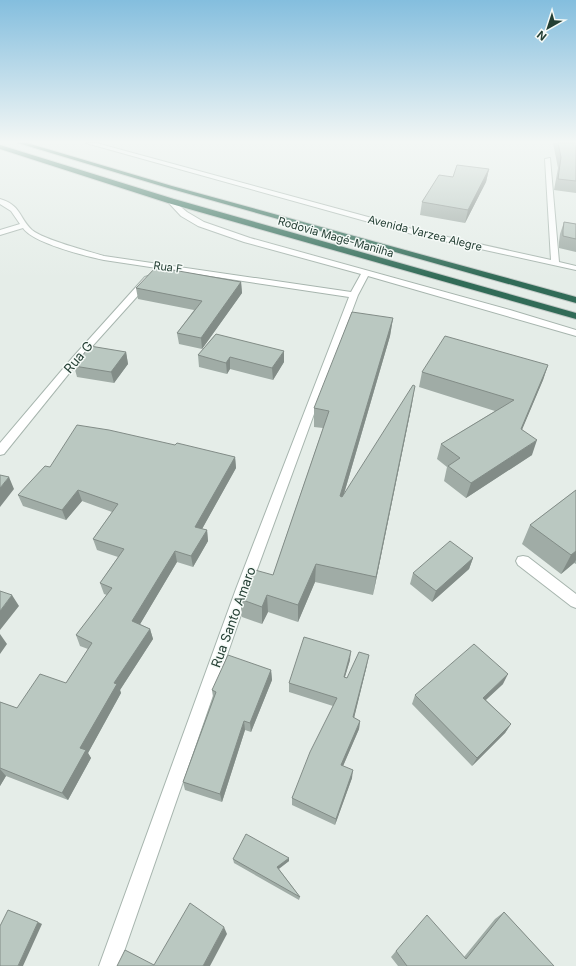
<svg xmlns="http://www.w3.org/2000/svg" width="576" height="966" font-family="Inter,sans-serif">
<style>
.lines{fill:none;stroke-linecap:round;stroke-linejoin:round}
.minor-casing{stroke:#a7b5ae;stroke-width:2}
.highway-casing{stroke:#c2c9c6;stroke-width:2}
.minor{fill:#fff;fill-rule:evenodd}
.highway{fill:#316b57;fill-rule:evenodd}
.wall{fill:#a0aca6}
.shaded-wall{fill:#828c87}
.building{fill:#bac8c1;stroke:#828c87}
.labels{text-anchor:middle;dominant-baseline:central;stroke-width:3;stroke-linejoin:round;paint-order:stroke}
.far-street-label{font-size:11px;fill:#243f34;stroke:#f5faf7}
.street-label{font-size:13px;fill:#243f34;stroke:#f5faf7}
</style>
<rect width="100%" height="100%" fill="#e5ede8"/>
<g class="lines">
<defs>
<path id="minor" d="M 86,143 L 96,143 L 416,230 L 551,260 L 545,159 L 550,158 L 559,262 L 576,266 L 576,270 L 412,234 Z
M 0,199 C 21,205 19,218 32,230 C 44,240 88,251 104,256 L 351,292 L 361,274 L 244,242 L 198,226 L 181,216 L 167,201 L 171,199 L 187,212 L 204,222 L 250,238 L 510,310 L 576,330 L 576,336 L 368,276 L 358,295 L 333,362 L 250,589 L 119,966 L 99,966 L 236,589 L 349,297 L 104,260 C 85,256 33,243 23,228 L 0,235 L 0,230 L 20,224 L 11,211 L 0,204 Z
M 148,276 L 151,277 L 152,279 L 151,281 L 79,361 L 4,454 L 0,455 L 0,443 L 73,357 L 145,277 Z
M 523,556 L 528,557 L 576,594 L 576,608 L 571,606 L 518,565 L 516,561 L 518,557 Z"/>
<path id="highway" d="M 18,143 L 27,143 L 172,186 L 576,297 L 576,303 L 168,188 Z
M 0,145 L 174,199 L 576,313 L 576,319 L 168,203 L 0,149 Z"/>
</defs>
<!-- minor casing -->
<use href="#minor" class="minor-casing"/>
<!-- highway casing -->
<use href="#highway" class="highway-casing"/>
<!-- minor -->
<use href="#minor" class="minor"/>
<!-- highway -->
<use href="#highway" class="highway"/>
</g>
<!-- wall -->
<path class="wall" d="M 553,143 L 576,143 L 576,193 L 554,190 L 558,168 Z
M 489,169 L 486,182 L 465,223 L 420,215 L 422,202 L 453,177 Z
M 564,222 L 576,224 L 576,252 L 559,248 L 559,242 L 560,234 Z
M 241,282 L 242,293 L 202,349 L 179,344 L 177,333 L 194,310 L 138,299 L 136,288 Z
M 393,318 L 390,336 L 344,494 L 412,404 L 373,595 L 315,582 L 298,622 L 268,612 L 262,624 L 242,617 L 240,599 L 273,575 L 323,428 L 314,427 L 314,408 Z
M 216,334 L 284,362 L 273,380 L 230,369 L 227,374 L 199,367 L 198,355 Z
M 126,352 L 128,364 L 114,383 L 77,377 L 74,366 Z
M 548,365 L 543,380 L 522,429 L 532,455 L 466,498 L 444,481 L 447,467 L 437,459 L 441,444 L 495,411 L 419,387 L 422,372 Z
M 175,445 L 235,457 L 236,468 L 202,529 L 207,530 L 208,541 L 193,567 L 177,562 L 140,624 L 150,629 L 153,639 L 120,690 L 121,693 L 88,753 L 91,758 L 68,800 L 6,776 L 0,786 L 0,702 L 17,708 L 66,683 L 88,649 L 80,646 L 76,635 L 107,595 L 104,594 L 100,583 L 118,557 L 97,550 L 93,539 L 112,512 L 82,501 L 66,520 L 23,506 L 18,495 L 50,467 Z
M 576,490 L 576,564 L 574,563 L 561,574 L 522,544 L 530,525 Z
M 473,558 L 469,569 L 432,602 L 410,584 L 413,573 Z
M 350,660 L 345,677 L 347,678 L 367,665 L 354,718 L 360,721 L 359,729 L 343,766 L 352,778 L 335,825 L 292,805 L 292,798 L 333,706 L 289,692 L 289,683 Z
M 271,670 L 272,680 L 251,732 L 245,730 L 222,802 L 185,790 L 183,782 L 213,697 L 212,690 Z
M 503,684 L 486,700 L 511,724 L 505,733 L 472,766 L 412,704 L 415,695 Z
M 233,859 L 289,861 L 279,869 L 300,897 L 299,900 L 234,863 Z
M 504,912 L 554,966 L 398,966 L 391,957 L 396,951 L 464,957 L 495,919 Z"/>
<!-- shaded-wall -->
<path class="shaded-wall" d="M 489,169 L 486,182 L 465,223 L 468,210 Z
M 241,282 L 242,293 L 202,349 L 201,338 Z
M 393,318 L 390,336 L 338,514 L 340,496 Z
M 284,351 L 284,362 L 273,380 L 272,368 Z
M 126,352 L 128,364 L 114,383 L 111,372 Z
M 230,357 L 230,369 L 227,374 L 226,363 Z
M 548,365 L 543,380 L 516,444 L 521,429 Z
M 415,386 L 412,404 L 373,595 L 376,577 Z
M 537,440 L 532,455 L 466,498 L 471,483 Z
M 235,457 L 236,468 L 197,538 L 195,527 Z
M 9,477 L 14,489 L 0,507 L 0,488 Z
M 78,490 L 82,501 L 66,520 L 62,510 Z
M 207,530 L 208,541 L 193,567 L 191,556 Z
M 175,551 L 177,562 L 136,631 L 132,621 Z
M 576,551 L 576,560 L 574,563 L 561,574 L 571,555 Z
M 473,558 L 469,569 L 432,602 L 436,591 Z
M 316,564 L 315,582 L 298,622 L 298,605 Z
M 12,595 L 19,606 L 0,630 L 0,611 Z
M 267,595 L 268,612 L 262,624 L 262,607 Z
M 150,629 L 153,639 L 120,690 L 121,693 L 88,753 L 91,758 L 68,800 L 62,793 L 80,748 L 114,683 Z
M 0,634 L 7,644 L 0,654 Z
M 351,651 L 350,660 L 342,686 L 344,677 Z
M 369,655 L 367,665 L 352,726 L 353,717 Z
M 271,670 L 272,680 L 251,732 L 250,723 Z
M 508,674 L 503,684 L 478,707 L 483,698 Z
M 244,721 L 245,730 L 222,802 L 220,794 Z
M 360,721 L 359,729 L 340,773 L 341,765 Z
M 511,724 L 505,733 L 472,766 L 477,758 Z
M 0,769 L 6,776 L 0,786 Z
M 353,770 L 352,778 L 335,825 L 336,819 Z
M 289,858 L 289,861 L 277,870 L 277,867 Z
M 38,922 L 42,924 L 23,966 L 18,966 Z
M 224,927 L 227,934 L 210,966 L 203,966 Z"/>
<!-- building -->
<path class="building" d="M 558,143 L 576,143 L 576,181 L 558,179 L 561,157 Z
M 457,165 L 489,169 L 468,210 L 422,202 L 439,175 L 453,177 Z
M 564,222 L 576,224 L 576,239 L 563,236 L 563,230 Z
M 156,267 L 241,282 L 201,338 L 177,333 L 202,301 L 136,288 Z
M 352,312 L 393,318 L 340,496 L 342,497 L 413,385 L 415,386 L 376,577 L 316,564 L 298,605 L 267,595 L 262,607 L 240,599 L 255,570 L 273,575 L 329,411 L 314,408 Z
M 216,334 L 284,351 L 272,368 L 230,357 L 226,363 L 198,355 Z
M 445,336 L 548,365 L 521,429 L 537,440 L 471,483 L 448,466 L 460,458 L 441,444 L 514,400 L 422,372 Z
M 90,346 L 126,352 L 111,372 L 74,366 Z
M 77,425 L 109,430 L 175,445 L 177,443 L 235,457 L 195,527 L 207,530 L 191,556 L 175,551 L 132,621 L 150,629 L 114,683 L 117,684 L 80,748 L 86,750 L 62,793 L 0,768 L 0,702 L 17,708 L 40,674 L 66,683 L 92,643 L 76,635 L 112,588 L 100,583 L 124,549 L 93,539 L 118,504 L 78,490 L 62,510 L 18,495 L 45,466 L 50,467 Z
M 0,475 L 9,477 L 0,488 Z
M 576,490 L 576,551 L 571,555 L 530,525 Z
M 450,541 L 473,558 L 436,591 L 413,573 Z
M 0,591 L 12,595 L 0,611 Z
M 304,637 L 351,651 L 344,677 L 347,678 L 359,652 L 369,655 L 353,717 L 360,721 L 341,765 L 353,770 L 336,819 L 292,798 L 310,752 L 337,698 L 289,683 Z
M 474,644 L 508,674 L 483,698 L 511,724 L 477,758 L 415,695 Z
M 228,655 L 271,670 L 250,723 L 244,721 L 220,794 L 183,782 L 216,692 L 212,690 Z
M 246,834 L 289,858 L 277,867 L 300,897 L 233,859 Z
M 190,903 L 224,927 L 203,966 L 117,966 L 125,950 L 154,965 Z
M 8,910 L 38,922 L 18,966 L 0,966 L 0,926 Z
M 504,912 L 554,966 L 407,966 L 396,951 L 427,915 L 466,959 Z"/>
<!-- sky -->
<linearGradient id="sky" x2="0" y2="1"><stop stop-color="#84bede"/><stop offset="0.51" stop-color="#f3f7f5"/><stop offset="1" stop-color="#f3f7f5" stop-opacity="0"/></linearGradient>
<rect width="576" height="278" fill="url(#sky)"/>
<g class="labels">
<!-- far-street labels -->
<g class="far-street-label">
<text transform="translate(425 233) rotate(14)">Avenida Varzea Alegre</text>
<text transform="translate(336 237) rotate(16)">Rodovia Magé-Manilha</text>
<text transform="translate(168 267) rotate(8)">Rua F</text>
</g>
<!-- street labels -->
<g class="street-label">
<text transform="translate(78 357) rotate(-50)">Rua G</text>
<text transform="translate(233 617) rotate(-70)">Rua Santo Amaro</text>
</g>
</g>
<!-- north arrow -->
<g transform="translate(548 28) rotate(219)" stroke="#f5faf7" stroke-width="3" paint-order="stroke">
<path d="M0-3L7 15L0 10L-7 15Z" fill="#243f34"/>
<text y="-6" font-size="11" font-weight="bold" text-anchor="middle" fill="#243f34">N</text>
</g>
</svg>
